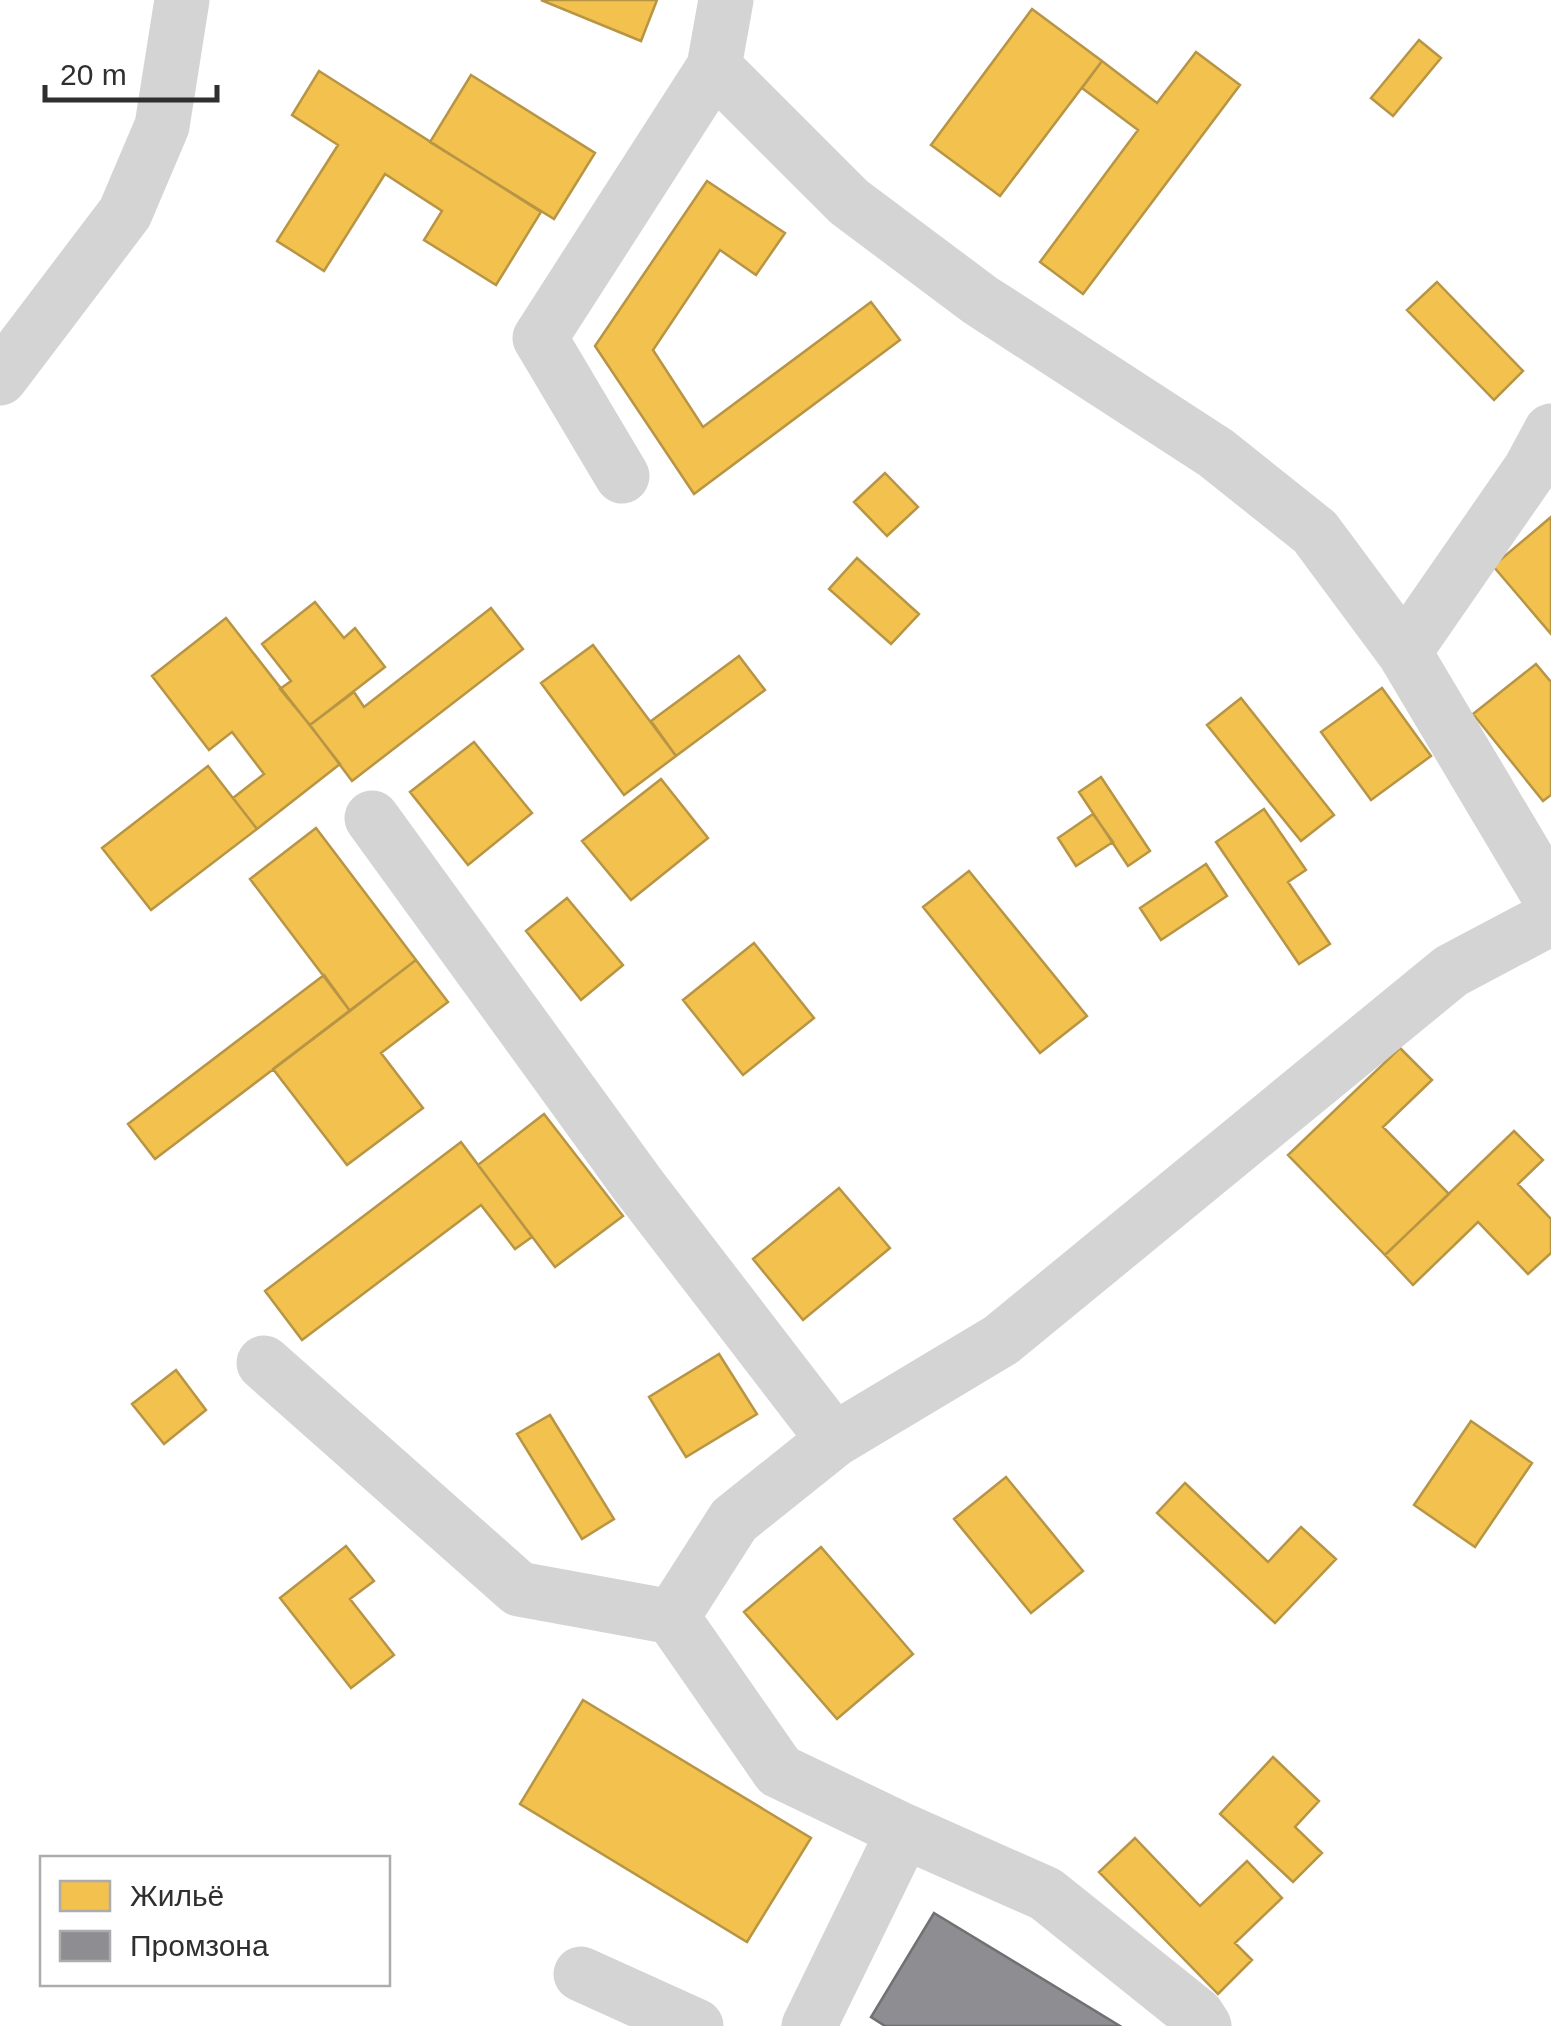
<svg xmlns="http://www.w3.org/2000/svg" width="1551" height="2026" font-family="Arial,sans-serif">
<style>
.homes{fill:#f2c14e;stroke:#b89545;stroke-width:2.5}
.industry{fill:#8d8d92;stroke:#717174;stroke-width:2.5}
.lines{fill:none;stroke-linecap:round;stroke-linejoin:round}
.minor{stroke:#d4d4d4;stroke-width:55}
</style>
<rect width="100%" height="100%" fill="#fff"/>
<!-- homes -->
<path class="homes" d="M 541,0 L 657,0 L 641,41 Z
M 1032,9 L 1102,61 L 1000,196 L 931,145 Z
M 1419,40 L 1441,58 L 1393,116 L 1371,98 Z
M 1196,52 L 1240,85 L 1083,294 L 1040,262 L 1138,130 L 1082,88 L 1102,61 L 1157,103 Z
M 319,71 L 541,212 L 496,285 L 424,240 L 442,211 L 385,174 L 324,271 L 277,241 L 338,145 L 292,115 Z
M 471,75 L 595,153 L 554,219 L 430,142 Z
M 707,181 L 785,233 L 756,275 L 720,250 L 653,350 L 703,427 L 871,302 L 900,340 L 694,494 L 595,346 Z
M 1437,282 L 1523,371 L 1494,400 L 1407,310 Z
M 885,473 L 918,507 L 887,536 L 854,502 Z
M 1551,517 L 1551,634 L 1493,566 Z
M 857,558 L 919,614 L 891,644 L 829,589 Z
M 315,602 L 344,638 L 355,628 L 385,667 L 310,725 L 280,689 L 291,681 L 262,644 Z
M 491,608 L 523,649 L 352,781 L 310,725 L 354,692 L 364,707 Z
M 226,618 L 340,764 L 257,829 L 233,798 L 264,774 L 232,732 L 209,750 L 152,676 Z
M 593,645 L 676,756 L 624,795 L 541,683 Z
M 739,656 L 765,690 L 676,756 L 651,721 Z
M 1536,664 L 1551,682 L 1551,795 L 1543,801 L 1473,714 Z
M 1382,688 L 1431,756 L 1371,800 L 1321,732 Z
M 1241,698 L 1334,815 L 1301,841 L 1207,725 Z
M 474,742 L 532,813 L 468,865 L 410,792 Z
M 208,766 L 257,829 L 151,910 L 102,848 Z
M 1101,777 L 1150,851 L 1128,866 L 1079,792 Z
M 661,779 L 708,838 L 631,900 L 582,841 Z
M 1264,809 L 1306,870 L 1288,882 L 1330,944 L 1299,964 L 1216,842 Z
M 1093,814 L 1113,842 L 1076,866 L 1058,838 Z
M 316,828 L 416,960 L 350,1011 L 250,879 Z
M 1206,864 L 1227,896 L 1161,940 L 1140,908 Z
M 969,871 L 1087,1016 L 1040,1053 L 923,907 Z
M 567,898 L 623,965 L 581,1000 L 526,931 Z
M 754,943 L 814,1018 L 743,1075 L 683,1000 Z
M 416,960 L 448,1002 L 381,1053 L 423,1108 L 347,1165 L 273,1069 Z
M 324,975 L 350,1011 L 155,1159 L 128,1124 Z
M 1400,1048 L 1432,1080 L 1383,1127 L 1449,1194 L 1385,1255 L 1288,1155 Z
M 544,1114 L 623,1216 L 555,1267 L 478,1165 Z
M 1514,1131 L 1543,1160 L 1518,1184 L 1551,1219 L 1551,1253 L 1528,1274 L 1478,1222 L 1413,1285 L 1385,1255 Z
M 461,1142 L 532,1237 L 515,1249 L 481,1205 L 302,1340 L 265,1291 Z
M 839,1188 L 890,1248 L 803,1320 L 753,1259 Z
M 719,1354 L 757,1414 L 686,1457 L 649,1397 Z
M 176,1370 L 206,1410 L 164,1444 L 132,1404 Z
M 550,1415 L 614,1519 L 582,1539 L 517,1434 Z
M 1471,1421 L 1532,1463 L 1475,1547 L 1414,1505 Z
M 1006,1477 L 1083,1571 L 1031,1613 L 954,1519 Z
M 1185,1483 L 1268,1562 L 1301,1527 L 1336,1559 L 1275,1623 L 1157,1513 Z
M 346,1546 L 374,1581 L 350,1599 L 394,1655 L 351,1688 L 280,1598 Z
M 821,1547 L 913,1654 L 837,1719 L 744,1612 Z
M 583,1700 L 811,1838 L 747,1942 L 520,1804 Z
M 1273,1757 L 1319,1801 L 1295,1827 L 1322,1853 L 1293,1882 L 1220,1814 Z
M 1135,1838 L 1200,1906 L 1247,1861 L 1282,1898 L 1235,1943 L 1252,1960 L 1218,1994 L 1099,1872 Z"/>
<!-- industry -->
<path class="industry" d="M 934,1913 L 1120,2026 L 885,2026 L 871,2017 Z"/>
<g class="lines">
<!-- minor -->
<path class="minor" d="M 726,0 L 714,67 L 849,202 L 980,300 L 1216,453 L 1315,532 L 1404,652 L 1551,899
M 0,378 L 125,213 L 162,126 L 182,0
M 622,476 L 540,338 L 714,67
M 1404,652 L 1530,470 L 1551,431
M 372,818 L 638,1185 L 834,1440
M 264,1363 L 519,1589 L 672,1617 L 779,1771 L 904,1831 L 1046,1894 L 1197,2015 L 1204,2026
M 672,1617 L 734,1520 L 834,1440 L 1001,1340 L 1451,971 L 1551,918
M 581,1974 L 696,2026
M 809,2026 L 904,1831"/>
</g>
<!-- legend -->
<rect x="40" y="1856" width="350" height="130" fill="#ffffff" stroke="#acacac" stroke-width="2.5"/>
<rect x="60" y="1881" width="50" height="30" fill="#f2c14e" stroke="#acacac" stroke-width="2.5"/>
<text x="130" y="1906" font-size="30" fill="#2f2f2f">Жильё</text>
<rect x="60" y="1931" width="50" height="30" fill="#8d8d92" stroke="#acacac" stroke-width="2.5"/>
<text x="130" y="1956" font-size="30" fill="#2f2f2f">Промзона</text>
<!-- scale -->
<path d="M45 85v15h172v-15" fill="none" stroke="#2f2f2f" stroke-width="5"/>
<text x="60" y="85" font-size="30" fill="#2f2f2f" stroke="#ffffff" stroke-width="8" paint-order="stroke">20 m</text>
</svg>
